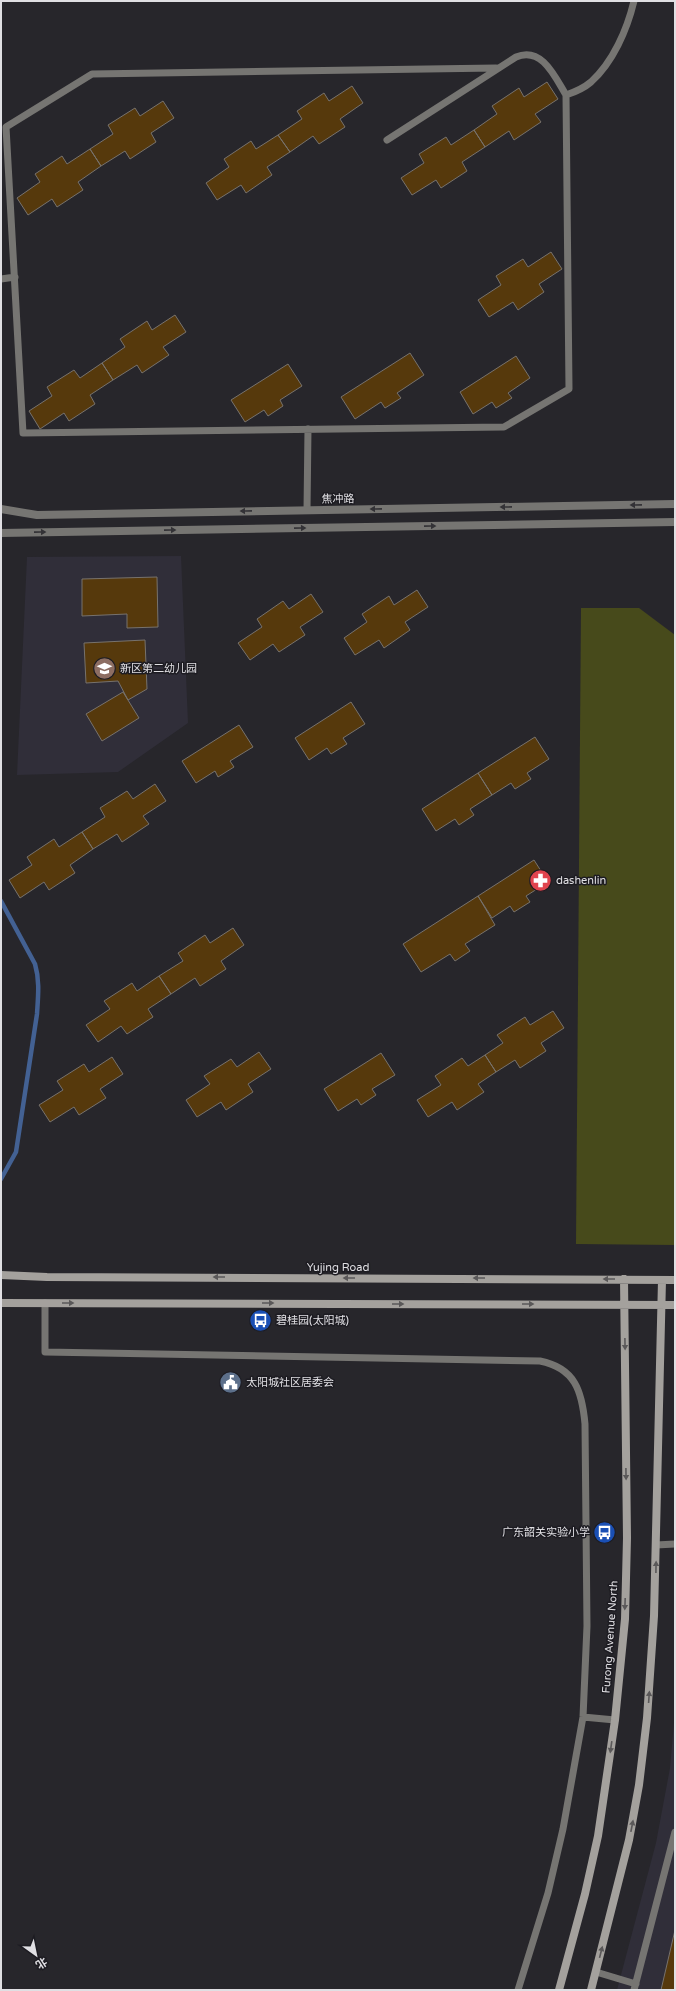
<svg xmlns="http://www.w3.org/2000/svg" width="676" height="1991" font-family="'Varela Round','Noto Sans SC',sans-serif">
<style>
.built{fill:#302e39}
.green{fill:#474a1b}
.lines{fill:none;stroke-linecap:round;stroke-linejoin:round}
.stream{stroke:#436193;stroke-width:4.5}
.building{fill:#56390c;stroke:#77726d}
.lane{stroke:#767572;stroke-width:7}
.street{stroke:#767572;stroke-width:8}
.secondary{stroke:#a4a19d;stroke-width:8}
.oneway{fill:#333236}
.oneway2{fill:#5a5859}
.labels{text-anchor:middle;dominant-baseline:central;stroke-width:3;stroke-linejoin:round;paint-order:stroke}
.street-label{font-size:11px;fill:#e0dfe3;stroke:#1d1c22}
.poi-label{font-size:11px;fill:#e0dfe3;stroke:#1d1c22;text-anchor:start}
</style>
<rect width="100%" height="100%" fill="#27262b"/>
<!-- built -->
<path class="built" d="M 181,556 L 188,723 L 118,772 L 17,775 L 27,557 Z
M 675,1711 L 675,1990 L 617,1990 L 656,1843 L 670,1768 Z"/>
<!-- green -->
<path class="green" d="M 581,608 L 639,608 L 675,635 L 675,1245 L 576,1244 Z"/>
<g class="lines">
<!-- stream -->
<path class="stream" d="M 1,901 L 35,964 C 40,981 38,997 37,1014 L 16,1152 L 1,1179"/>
</g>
<!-- building -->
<path class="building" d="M 547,82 L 558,99 L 535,114 L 541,122 L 514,140 L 509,131 L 485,147 L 474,130 L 497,114 L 492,106 L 519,88 L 524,97 Z
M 352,86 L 363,103 L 340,119 L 345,127 L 319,144 L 313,136 L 290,152 L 278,135 L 302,119 L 297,111 L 324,93 L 329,101 Z
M 163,101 L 174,118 L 151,133 L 156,142 L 130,159 L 125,151 L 101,166 L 90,149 L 113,134 L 108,125 L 135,108 L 140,116 Z
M 474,130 L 485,147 L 462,162 L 467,171 L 441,188 L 436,180 L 412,195 L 401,178 L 424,163 L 419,154 L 446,137 L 451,145 Z
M 278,135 L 290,152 L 267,167 L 272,175 L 246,193 L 241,185 L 217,200 L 206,183 L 229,167 L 224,159 L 251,141 L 256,149 Z
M 90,149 L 101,166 L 78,182 L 83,190 L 57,207 L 52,199 L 28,215 L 17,198 L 40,182 L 35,174 L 62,156 L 67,164 Z
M 551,252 L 562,269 L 539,284 L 544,292 L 518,310 L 513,302 L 489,317 L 478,300 L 501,285 L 496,276 L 523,259 L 528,267 Z
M 175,315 L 186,332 L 163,347 L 169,355 L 142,373 L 137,365 L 113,380 L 102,363 L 125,347 L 120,339 L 147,321 L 152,330 Z
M 410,353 L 424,375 L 397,393 L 401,398 L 385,408 L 381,402 L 355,419 L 341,397 Z
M 516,356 L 530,378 L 508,393 L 512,398 L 496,408 L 492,402 L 473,414 L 460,392 Z
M 102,363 L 113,380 L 90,395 L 95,404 L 69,421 L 64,413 L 40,429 L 29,411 L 52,396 L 47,387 L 74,370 L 80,378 Z
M 288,364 L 302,386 L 280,400 L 283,406 L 268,416 L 264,410 L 245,422 L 231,400 Z
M 157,577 L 158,627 L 127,628 L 127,614 L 82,616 L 82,579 Z
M 417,590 L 428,607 L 405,622 L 410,630 L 384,648 L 379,640 L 355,655 L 344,638 L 367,622 L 362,614 L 389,596 L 394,605 Z
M 311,594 L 323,612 L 300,627 L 305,635 L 279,652 L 273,644 L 250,660 L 238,643 L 262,627 L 257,619 L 283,601 L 289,609 Z
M 145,640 L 147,689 L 128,700 L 118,681 L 86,683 L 84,643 Z
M 123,692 L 139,718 L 102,741 L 86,714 Z
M 351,702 L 365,724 L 343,738 L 347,744 L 331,754 L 327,748 L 309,760 L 295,738 Z
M 239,725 L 253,747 L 230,761 L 234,767 L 218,777 L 215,771 L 196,783 L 182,761 Z
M 535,737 L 549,759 L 527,773 L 531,779 L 515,789 L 511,783 L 492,795 L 478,773 Z
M 478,773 L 492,795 L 470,809 L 474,815 L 459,825 L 455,819 L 436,831 L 422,809 Z
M 155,784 L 166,801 L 143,816 L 149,824 L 122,842 L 117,834 L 93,849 L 82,832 L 105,817 L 100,808 L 127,791 L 133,799 Z
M 82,832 L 93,849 L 70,865 L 75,873 L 49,890 L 44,882 L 20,898 L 9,880 L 32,865 L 27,857 L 54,839 L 59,847 Z
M 534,860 L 548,882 L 526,896 L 530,902 L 514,912 L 510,906 L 492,918 L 478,896 Z
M 478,896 L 495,925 L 465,944 L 470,951 L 455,961 L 450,954 L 421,972 L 403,944 Z
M 233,928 L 244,945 L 221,961 L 226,969 L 200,986 L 195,978 L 171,994 L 159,976 L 183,961 L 178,953 L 205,935 L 210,943 Z
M 159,976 L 171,994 L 148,1009 L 153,1017 L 127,1034 L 121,1026 L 98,1042 L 86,1025 L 110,1009 L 104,1001 L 132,983 L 137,991 Z
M 553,1011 L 564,1028 L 541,1043 L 546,1051 L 520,1068 L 515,1060 L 496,1072 L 485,1055 L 503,1043 L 497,1035 L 525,1017 L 530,1025 Z
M 259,1052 L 271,1069 L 248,1084 L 253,1092 L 226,1110 L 221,1102 L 197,1117 L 186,1100 L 210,1084 L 204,1076 L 231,1059 L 237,1067 Z
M 381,1053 L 395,1075 L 372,1089 L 376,1095 L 361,1105 L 357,1099 L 338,1111 L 324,1089 Z
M 485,1055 L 496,1072 L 478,1084 L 484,1092 L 457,1110 L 452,1102 L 428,1117 L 417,1100 L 441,1085 L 435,1076 L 462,1058 L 468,1066 Z
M 112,1057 L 123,1074 L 100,1089 L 106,1098 L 79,1115 L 74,1107 L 50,1122 L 39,1105 L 63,1090 L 57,1081 L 84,1064 L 89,1072 Z
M 675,1930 L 675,1990 L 661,1990 Z"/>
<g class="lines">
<!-- lane -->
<path class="lane" d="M 566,95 C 575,92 584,88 591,82 C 613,62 627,30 634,1
M 387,140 L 516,57 C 542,46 555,77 566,95 L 569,389 L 504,427 L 23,433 L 6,127 L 92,74 L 496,68
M 1,279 L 15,277
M 307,510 L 308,429
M 45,1303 L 45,1352 L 540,1361 C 575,1368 582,1391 585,1424 L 587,1626 L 583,1717 L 563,1829 L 548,1893 L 518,1990
M 656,1545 L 675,1544
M 583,1717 L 615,1720
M 596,1972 L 636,1984
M 634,1990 L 675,1832"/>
<!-- street -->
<path class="street" d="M 1,509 L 37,515 L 675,504
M 1,533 L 675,522"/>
<!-- secondary -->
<path class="secondary" d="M 1,1275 L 47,1277 L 675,1280
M 1,1303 L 675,1305
M 559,1990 L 585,1894 L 598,1836 L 615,1720 L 625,1619 L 627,1538 L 624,1279
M 591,1990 L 629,1840 L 639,1785 L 647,1718 L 654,1616 L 662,1280"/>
</g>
<!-- one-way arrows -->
<defs><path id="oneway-solid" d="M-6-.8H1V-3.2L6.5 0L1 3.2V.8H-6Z"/></defs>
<g class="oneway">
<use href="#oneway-solid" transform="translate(636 505) rotate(179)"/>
<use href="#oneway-solid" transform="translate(506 507) rotate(179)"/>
<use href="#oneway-solid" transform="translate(376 509) rotate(179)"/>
<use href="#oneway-solid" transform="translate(246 511) rotate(179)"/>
<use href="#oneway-solid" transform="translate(430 526) rotate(-1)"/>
<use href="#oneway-solid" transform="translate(300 528) rotate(-1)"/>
<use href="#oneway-solid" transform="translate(170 530) rotate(-1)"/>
<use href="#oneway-solid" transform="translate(40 532) rotate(-1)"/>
</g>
<g class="oneway2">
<use href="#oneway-solid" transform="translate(219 1277) rotate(-180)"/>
<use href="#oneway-solid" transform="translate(349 1278) rotate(-180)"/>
<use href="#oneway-solid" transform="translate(479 1278) rotate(-180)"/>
<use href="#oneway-solid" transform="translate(609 1279) rotate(-180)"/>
<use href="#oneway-solid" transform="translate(68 1303)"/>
<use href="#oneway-solid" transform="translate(268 1303)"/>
<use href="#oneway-solid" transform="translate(398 1304)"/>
<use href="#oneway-solid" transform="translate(528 1304)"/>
<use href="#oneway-solid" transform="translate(625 1344) rotate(89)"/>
<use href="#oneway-solid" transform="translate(626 1474) rotate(89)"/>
<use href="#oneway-solid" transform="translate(656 1567) rotate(-89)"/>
<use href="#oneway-solid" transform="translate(625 1604) rotate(92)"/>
<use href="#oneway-solid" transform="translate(649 1697) rotate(-86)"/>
<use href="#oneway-solid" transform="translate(611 1747) rotate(98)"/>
<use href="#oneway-solid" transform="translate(632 1826) rotate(-79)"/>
<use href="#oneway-solid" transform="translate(601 1952) rotate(-76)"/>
</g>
<!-- icons -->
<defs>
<symbol id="school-disc" viewBox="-11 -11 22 22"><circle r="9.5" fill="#8d6e63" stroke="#1d1c22"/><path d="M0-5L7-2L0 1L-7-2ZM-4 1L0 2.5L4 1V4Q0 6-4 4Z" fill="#fff"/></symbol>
<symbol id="pharmacy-disc" viewBox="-11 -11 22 22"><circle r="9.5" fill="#e0444e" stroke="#1d1c22"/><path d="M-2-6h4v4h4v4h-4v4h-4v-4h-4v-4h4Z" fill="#fff"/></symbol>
<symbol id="bus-disc" viewBox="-11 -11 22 22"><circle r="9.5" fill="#1a4fb4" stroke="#1d1c22"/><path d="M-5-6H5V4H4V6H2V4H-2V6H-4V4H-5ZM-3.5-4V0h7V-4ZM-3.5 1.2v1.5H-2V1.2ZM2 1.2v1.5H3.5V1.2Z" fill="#fff"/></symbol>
<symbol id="civic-disc" viewBox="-11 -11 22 22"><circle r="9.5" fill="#5c6f8a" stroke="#1d1c22"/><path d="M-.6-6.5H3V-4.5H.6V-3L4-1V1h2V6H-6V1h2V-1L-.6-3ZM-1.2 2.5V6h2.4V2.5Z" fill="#fff"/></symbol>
</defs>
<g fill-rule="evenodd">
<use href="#school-disc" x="92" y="656" width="25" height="25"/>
<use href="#pharmacy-disc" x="528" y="868" width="25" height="25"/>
<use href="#bus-disc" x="248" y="1308" width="25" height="25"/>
<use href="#civic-disc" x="218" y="1370" width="25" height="25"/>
<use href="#bus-disc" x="592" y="1520" width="25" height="25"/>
</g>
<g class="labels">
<!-- street labels -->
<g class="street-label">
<text transform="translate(338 499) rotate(-1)">焦冲路</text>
<text x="338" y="1267">Yujing Road</text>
<text transform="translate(610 1637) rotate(-86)">Furong Avenue North</text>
</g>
<!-- poi labels -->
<g class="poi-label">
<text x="120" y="668">新区第二幼儿园</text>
<text x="556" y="880">dashenlin</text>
<text x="276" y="1320">碧桂园(太阳城)</text>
<text x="246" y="1382">太阳城社区居委会</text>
<text x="590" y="1532" text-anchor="end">广东韶关实验小学</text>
</g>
</g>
<!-- border -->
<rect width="676" height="1991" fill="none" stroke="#e0dfe3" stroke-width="4"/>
<!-- north arrow -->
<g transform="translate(36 1955) rotate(147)" stroke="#1d1c22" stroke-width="3" paint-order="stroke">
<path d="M0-3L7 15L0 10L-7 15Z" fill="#e0dfe3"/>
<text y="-6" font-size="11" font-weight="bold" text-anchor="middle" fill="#e0dfe3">北</text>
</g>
</svg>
